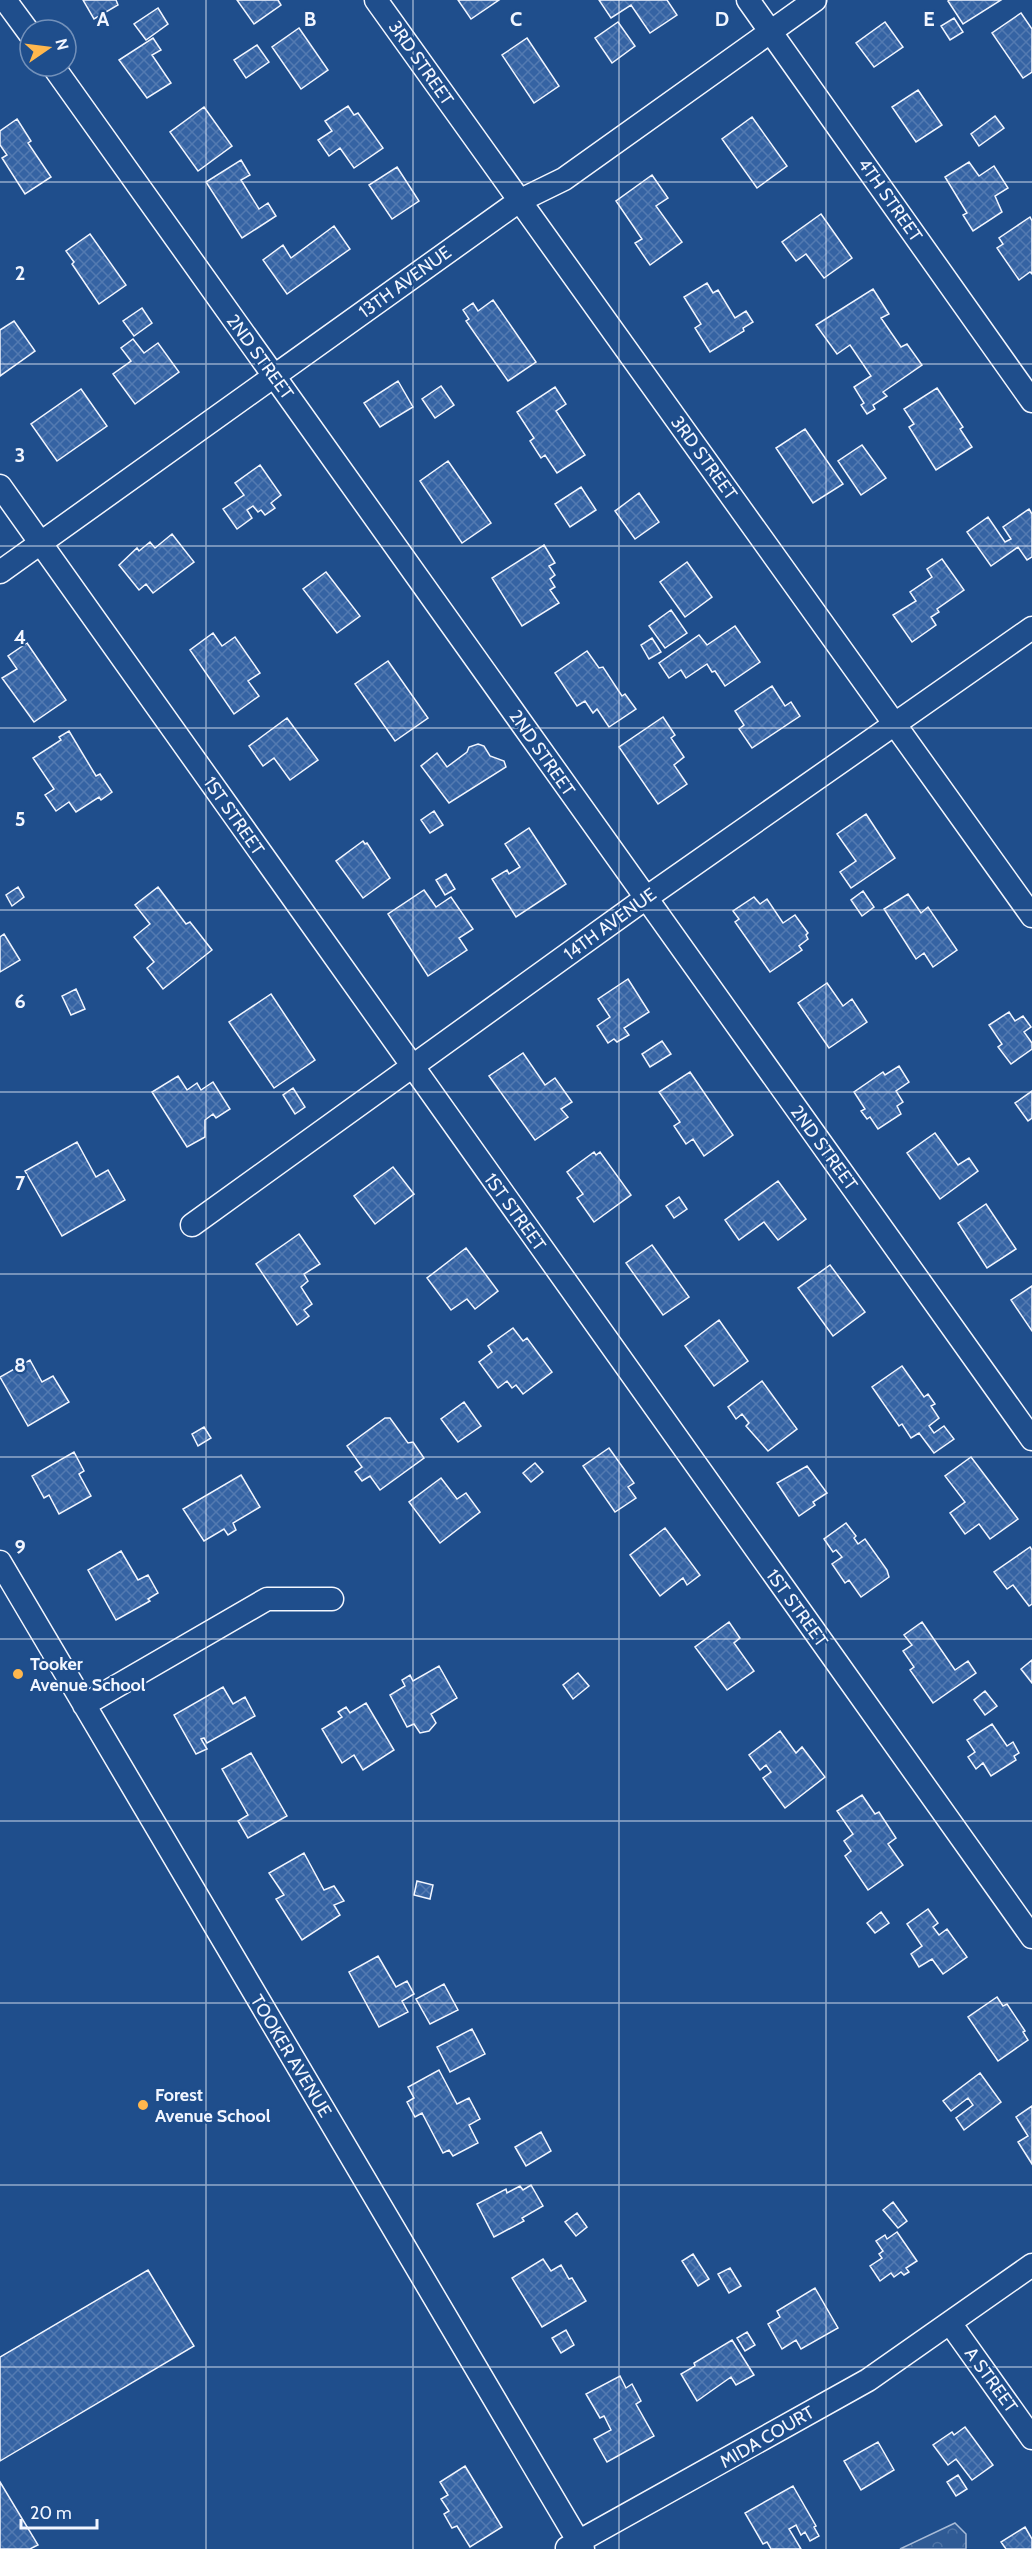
<svg xmlns="http://www.w3.org/2000/svg" width="1032" height="2549" font-family="Cabin,sans-serif">
<style>
.forest{fill:url(#forest-crowns);stroke:#a8bbd7;stroke-width:1.5}
.building{fill:url(#building-cross-hatch);stroke:#f2f6ff;stroke-width:1.5}
.lines{fill:none;stroke-linecap:round;stroke-linejoin:round}
.street-casing{stroke:#f2f6ff;stroke-width:25}
.street{stroke:#1f4e8c;stroke-width:22}
.grid{fill:none;stroke:#f2f6ff;stroke-width:1.5;stroke-opacity:0.55}
.poi-dot{fill:#ffb74d;stroke:#1f4e8c;stroke-width:2}
.labels{text-anchor:middle;dominant-baseline:central;stroke-width:4.5;stroke-linejoin:round;paint-order:stroke}
.street-label{font-size:18px;fill:#f2f6ff;stroke:#1f4e8c}
.poi-label{font-size:18px;font-weight:bold;fill:#f2f6ff;stroke:#1f4e8c;text-anchor:start}
.grid-label{font-size:20px;text-anchor:middle;font-weight:bold;fill:#f2f6ff;stroke:#1f4e8c;stroke-width:4.5;stroke-linejoin:round;paint-order:stroke}
</style>
<defs>
<pattern id="forest-crowns" width="20" height="18" patternUnits="userSpaceOnUse" patternTransform="scale(1.5)"><rect width="20" height="18" fill="#305b95"/><path d="M2 6a3 3 0 1 1 6 0M12 15a3 3 0 1 1 6 0" fill="none" stroke="#4e73a5"/></pattern>
<pattern id="building-cross-hatch" width="8" height="8" patternUnits="userSpaceOnUse" patternTransform="scale(1.5)"><rect width="8" height="8" fill="#3563a3"/><path d="M0 0l8 8M0 8l8-8" fill="none" stroke="#537ab1"/></pattern>
</defs>
<rect width="100%" height="100%" fill="#1f4e8c"/>
<!-- forest -->
<path class="forest" d="M 955,2523 L 966,2534 L 966,2549 L 900,2549 Z"/>
<!-- building -->
<path class="building" d="M 83,0 L 116,0 L 118,5 L 94,19 Z
M 237,0 L 278,0 L 281,5 L 254,24 Z
M 458,0 L 499,0 L 471,19 Z
M 599,0 L 667,0 L 677,15 L 650,33 L 631,5 L 611,18 Z
M 949,0 L 1001,0 L 963,24 L 948,1 Z
M 158,8 L 168,24 L 146,40 L 134,24 Z
M 1021,13 L 1032,29 L 1032,72 L 1023,78 L 992,33 Z
M 954,18 L 963,32 L 950,40 L 941,26 Z
M 618,22 L 635,46 L 612,63 L 595,38 Z
M 885,22 L 903,47 L 874,67 L 856,43 Z
M 299,28 L 328,70 L 301,89 L 272,47 Z
M 153,38 L 161,50 L 152,55 L 171,83 L 147,98 L 119,60 Z
M 527,38 L 559,86 L 534,103 L 502,55 Z
M 257,45 L 269,62 L 246,78 L 234,60 Z
M 918,90 L 942,125 L 916,142 L 892,107 Z
M 348,106 L 354,115 L 358,113 L 383,148 L 354,168 L 340,148 L 329,156 L 318,140 L 332,131 L 325,121 Z
M 204,107 L 232,146 L 198,171 L 170,132 Z
M 995,116 L 1004,128 L 979,146 L 971,134 Z
M 752,117 L 787,166 L 757,188 L 722,139 Z
M 17,119 L 31,141 L 28,143 L 51,177 L 25,194 L 2,158 L 7,155 L 0,145 L 0,131 Z
M 241,160 L 250,175 L 241,180 L 259,209 L 268,203 L 276,216 L 242,238 L 206,182 Z
M 969,162 L 979,176 L 994,166 L 1008,188 L 995,196 L 1002,212 L 973,231 L 963,215 L 967,213 L 945,177 Z
M 397,167 L 419,201 L 392,219 L 369,185 Z
M 652,175 L 668,198 L 656,206 L 682,242 L 650,265 L 635,243 L 642,239 L 616,201 Z
M 821,214 L 852,258 L 824,278 L 806,254 L 796,261 L 782,242 Z
M 1030,217 L 1032,221 L 1032,274 L 1030,272 L 1019,280 L 997,248 L 1003,244 L 999,238 Z
M 334,226 L 350,249 L 287,294 L 263,260 L 283,245 L 291,258 Z
M 90,234 L 126,285 L 99,304 L 72,264 L 74,262 L 66,251 Z
M 707,283 L 713,293 L 718,290 L 735,318 L 746,311 L 753,322 L 743,328 L 744,331 L 710,352 L 695,328 L 701,324 L 684,297 Z
M 873,289 L 889,314 L 881,318 L 901,347 L 907,344 L 922,365 L 883,392 L 887,396 L 873,405 L 875,409 L 867,414 L 861,405 L 864,403 L 854,387 L 871,376 L 850,345 L 837,354 L 816,325 Z
M 493,300 L 536,362 L 508,381 L 466,321 L 469,319 L 463,310 L 473,303 L 478,311 Z
M 142,308 L 152,323 L 134,336 L 123,321 Z
M 14,321 L 35,351 L 0,376 L 0,330 Z
M 133,339 L 144,353 L 158,343 L 179,372 L 135,404 L 113,374 L 131,361 L 121,348 Z
M 398,381 L 413,407 L 380,427 L 364,403 Z
M 441,386 L 454,405 L 435,418 L 422,399 Z
M 555,387 L 566,404 L 556,411 L 585,455 L 557,473 L 545,455 L 541,458 L 530,441 L 534,438 L 517,412 Z
M 937,388 L 963,427 L 960,429 L 972,447 L 936,470 L 909,427 L 914,424 L 904,409 Z
M 81,389 L 107,426 L 57,461 L 31,424 Z
M 805,429 L 843,484 L 813,503 L 776,448 Z
M 862,445 L 886,478 L 861,495 L 838,461 Z
M 448,461 L 491,523 L 462,543 L 420,481 Z
M 260,465 L 281,495 L 271,503 L 275,508 L 265,515 L 261,510 L 258,512 L 253,506 L 247,510 L 252,518 L 237,529 L 223,509 L 244,495 L 235,483 Z
M 581,487 L 596,510 L 570,527 L 555,504 Z
M 639,493 L 659,522 L 635,539 L 615,511 Z
M 1029,509 L 1032,514 L 1032,557 L 1027,560 L 1018,547 L 991,566 L 967,532 L 988,517 L 1005,542 L 1011,539 L 1003,527 Z
M 172,534 L 194,562 L 153,593 L 146,584 L 139,590 L 119,565 L 137,548 L 139,551 L 150,542 L 155,548 Z
M 544,545 L 555,563 L 549,566 L 555,575 L 550,579 L 555,587 L 550,590 L 559,603 L 522,626 L 492,578 Z
M 942,559 L 964,590 L 937,609 L 939,612 L 931,617 L 936,625 L 912,642 L 893,615 L 916,601 L 910,592 L 932,577 L 927,569 Z
M 687,562 L 712,597 L 685,617 L 660,582 Z
M 326,572 L 360,616 L 337,633 L 303,589 Z
M 671,610 L 687,633 L 665,648 L 649,626 Z
M 735,626 L 760,662 L 725,686 L 715,671 L 712,672 L 707,664 L 686,678 L 681,670 L 669,678 L 659,663 L 699,635 L 707,645 Z
M 213,633 L 222,646 L 235,637 L 260,673 L 248,681 L 259,696 L 234,714 L 190,650 Z
M 652,638 L 661,652 L 649,659 L 641,645 Z
M 27,643 L 66,700 L 34,722 L 2,678 L 17,669 L 8,656 Z
M 587,651 L 599,668 L 603,667 L 622,696 L 625,694 L 636,709 L 609,727 L 597,709 L 593,713 L 585,701 L 577,706 L 555,673 Z
M 388,661 L 428,718 L 395,741 L 355,684 Z
M 772,686 L 785,706 L 791,702 L 800,716 L 752,748 L 739,729 L 744,725 L 735,711 Z
M 663,717 L 675,735 L 671,738 L 684,757 L 674,765 L 687,784 L 658,804 L 619,747 Z
M 287,718 L 318,760 L 290,780 L 274,758 L 263,766 L 249,746 Z
M 69,731 L 96,776 L 100,774 L 112,792 L 101,800 L 99,797 L 76,812 L 69,802 L 56,811 L 45,795 L 54,789 L 33,758 L 61,740 L 59,737 Z
M 478,744 L 484,746 L 490,756 L 504,761 L 506,767 L 449,803 L 421,766 L 437,753 L 447,767 L 467,752 L 469,747 Z
M 434,811 L 443,825 L 430,833 L 421,820 Z
M 866,814 L 895,858 L 851,888 L 840,872 L 856,861 L 837,834 Z
M 529,828 L 566,884 L 516,917 L 492,879 L 507,870 L 509,874 L 520,867 L 505,844 Z
M 363,841 L 365,844 L 367,843 L 390,878 L 363,898 L 336,861 Z
M 446,874 L 455,889 L 445,895 L 436,880 Z
M 18,887 L 24,897 L 12,906 L 6,895 Z
M 158,887 L 186,924 L 190,922 L 212,950 L 163,989 L 147,968 L 154,962 L 134,937 L 150,924 L 135,905 Z
M 424,890 L 436,907 L 451,897 L 473,929 L 459,938 L 467,950 L 428,976 L 388,914 Z
M 863,891 L 874,907 L 862,916 L 851,900 Z
M 908,894 L 921,913 L 928,907 L 957,950 L 933,967 L 924,953 L 916,959 L 884,909 Z
M 754,897 L 760,904 L 767,899 L 783,923 L 795,915 L 808,933 L 806,935 L 808,939 L 799,946 L 802,950 L 770,972 L 735,922 L 739,919 L 733,911 Z
M 4,934 L 20,960 L 0,972 L 0,937 Z
M 628,979 L 649,1012 L 624,1028 L 629,1035 L 617,1042 L 614,1039 L 608,1043 L 597,1026 L 610,1017 L 598,999 Z
M 827,983 L 843,1006 L 852,999 L 867,1022 L 829,1048 L 798,1003 Z
M 76,989 L 85,1009 L 71,1015 L 62,996 Z
M 271,994 L 315,1060 L 274,1088 L 229,1022 Z
M 1009,1012 L 1015,1021 L 1023,1016 L 1031,1027 L 1024,1032 L 1032,1043 L 1032,1049 L 1011,1064 L 998,1047 L 1002,1044 L 989,1025 Z
M 662,1041 L 671,1054 L 650,1067 L 642,1054 Z
M 523,1053 L 545,1085 L 555,1078 L 572,1102 L 561,1109 L 568,1117 L 535,1140 L 489,1076 Z
M 899,1066 L 909,1082 L 896,1091 L 903,1102 L 897,1106 L 901,1114 L 878,1129 L 870,1117 L 867,1119 L 861,1111 L 865,1109 L 854,1092 L 883,1072 L 885,1075 Z
M 690,1072 L 733,1135 L 704,1156 L 693,1139 L 686,1144 L 674,1126 L 680,1122 L 659,1092 Z
M 178,1076 L 187,1090 L 197,1083 L 201,1090 L 213,1082 L 230,1109 L 216,1118 L 213,1114 L 205,1120 L 205,1137 L 187,1147 L 152,1092 Z
M 293,1088 L 305,1107 L 295,1114 L 283,1095 Z
M 1032,1091 L 1032,1118 L 1028,1121 L 1015,1103 Z
M 935,1133 L 958,1165 L 969,1158 L 978,1171 L 940,1199 L 907,1153 Z
M 77,1142 L 96,1177 L 108,1170 L 125,1200 L 62,1236 L 25,1171 Z
M 594,1152 L 596,1155 L 600,1152 L 631,1195 L 594,1222 L 577,1198 L 583,1194 L 567,1172 Z
M 393,1167 L 414,1194 L 375,1224 L 354,1196 Z
M 778,1181 L 806,1219 L 778,1240 L 764,1222 L 739,1240 L 725,1220 Z
M 679,1197 L 687,1209 L 674,1218 L 666,1206 Z
M 986,1204 L 1016,1249 L 987,1268 L 958,1223 Z
M 299,1234 L 320,1264 L 304,1274 L 308,1281 L 301,1287 L 312,1304 L 304,1310 L 309,1316 L 297,1325 L 256,1264 Z
M 652,1245 L 689,1297 L 663,1315 L 626,1263 Z
M 466,1248 L 498,1291 L 475,1309 L 467,1299 L 451,1310 L 427,1278 Z
M 830,1265 L 865,1312 L 833,1336 L 798,1288 Z
M 1032,1286 L 1032,1331 L 1011,1300 Z
M 719,1320 L 748,1361 L 714,1386 L 685,1346 Z
M 513,1328 L 523,1341 L 527,1338 L 552,1372 L 523,1394 L 516,1385 L 512,1388 L 507,1381 L 498,1388 L 479,1362 L 492,1352 L 488,1346 Z
M 30,1360 L 42,1382 L 53,1376 L 69,1402 L 28,1426 L 0,1377 Z
M 902,1366 L 924,1397 L 928,1394 L 935,1404 L 931,1406 L 939,1418 L 929,1426 L 934,1433 L 944,1426 L 954,1439 L 934,1453 L 919,1433 L 911,1438 L 902,1424 L 899,1426 L 872,1387 Z
M 762,1381 L 797,1429 L 768,1451 L 746,1426 L 749,1423 L 742,1414 L 736,1419 L 728,1407 Z
M 464,1402 L 481,1426 L 458,1442 L 441,1419 Z
M 385,1418 L 390,1418 L 408,1443 L 413,1442 L 424,1458 L 380,1490 L 370,1476 L 362,1481 L 355,1472 L 362,1467 L 347,1446 Z
M 204,1427 L 211,1438 L 198,1446 L 192,1434 Z
M 609,1448 L 634,1483 L 628,1487 L 636,1498 L 615,1512 L 583,1466 Z
M 74,1452 L 84,1471 L 79,1474 L 91,1496 L 59,1514 L 49,1495 L 44,1498 L 32,1476 Z
M 971,1457 L 1018,1519 L 990,1539 L 979,1524 L 965,1534 L 950,1513 L 965,1502 L 945,1476 Z
M 535,1463 L 543,1472 L 531,1482 L 523,1473 Z
M 807,1466 L 827,1493 L 813,1502 L 815,1505 L 799,1516 L 777,1483 Z
M 241,1475 L 260,1507 L 233,1523 L 236,1530 L 228,1535 L 224,1529 L 204,1541 L 183,1509 Z
M 441,1478 L 457,1499 L 466,1493 L 480,1512 L 440,1543 L 409,1502 Z
M 846,1523 L 856,1536 L 854,1538 L 858,1544 L 865,1539 L 887,1570 L 889,1577 L 861,1597 L 849,1580 L 845,1583 L 832,1564 L 842,1557 L 836,1550 L 833,1552 L 824,1539 Z
M 665,1528 L 700,1575 L 687,1585 L 683,1578 L 660,1596 L 630,1555 Z
M 1030,1547 L 1032,1550 L 1032,1604 L 1029,1606 L 1013,1585 L 1007,1589 L 994,1572 Z
M 121,1551 L 138,1580 L 148,1575 L 158,1593 L 148,1599 L 150,1601 L 116,1620 L 88,1570 Z
M 729,1622 L 740,1638 L 734,1643 L 754,1671 L 727,1690 L 695,1647 Z
M 922,1622 L 955,1670 L 968,1661 L 976,1673 L 933,1703 L 910,1670 L 914,1667 L 903,1651 L 912,1645 L 904,1635 Z
M 1032,1660 L 1032,1683 L 1021,1669 Z
M 439,1666 L 457,1698 L 431,1714 L 436,1723 L 429,1731 L 420,1733 L 414,1724 L 407,1727 L 390,1695 L 405,1686 L 402,1680 L 410,1675 L 413,1681 Z
M 578,1673 L 589,1686 L 573,1699 L 563,1685 Z
M 223,1687 L 233,1704 L 245,1697 L 255,1716 L 207,1743 L 204,1738 L 201,1739 L 207,1749 L 196,1754 L 174,1715 Z
M 985,1691 L 997,1706 L 985,1715 L 974,1700 Z
M 366,1703 L 394,1750 L 363,1770 L 354,1755 L 342,1763 L 322,1729 L 342,1717 L 338,1712 L 346,1707 L 350,1713 Z
M 992,1724 L 1007,1746 L 1013,1742 L 1019,1753 L 1014,1756 L 1016,1760 L 991,1776 L 983,1763 L 976,1769 L 968,1757 L 975,1752 L 967,1740 Z
M 780,1731 L 796,1753 L 802,1747 L 825,1777 L 785,1808 L 763,1778 L 771,1772 L 766,1765 L 760,1770 L 749,1755 Z
M 251,1753 L 287,1816 L 248,1838 L 238,1821 L 248,1815 L 222,1769 Z
M 862,1795 L 875,1814 L 879,1812 L 896,1838 L 888,1844 L 903,1865 L 868,1890 L 845,1856 L 851,1851 L 844,1841 L 853,1834 L 837,1811 Z
M 304,1853 L 324,1890 L 334,1886 L 344,1901 L 334,1905 L 340,1915 L 302,1940 L 276,1899 L 284,1895 L 269,1873 Z
M 417,1881 L 433,1885 L 430,1899 L 414,1895 Z
M 928,1909 L 938,1923 L 933,1927 L 939,1935 L 947,1929 L 967,1957 L 943,1974 L 932,1959 L 919,1967 L 911,1954 L 922,1946 L 907,1924 Z
M 881,1912 L 889,1923 L 875,1933 L 867,1923 Z
M 378,1956 L 396,1987 L 407,1981 L 414,1994 L 402,2001 L 408,2012 L 379,2027 L 349,1972 Z
M 444,1984 L 458,2010 L 430,2024 L 416,1999 Z
M 997,1997 L 1003,2006 L 1007,2004 L 1025,2031 L 1023,2032 L 1028,2040 L 998,2061 L 968,2017 Z
M 472,2029 L 485,2054 L 450,2072 L 437,2047 Z
M 439,2070 L 457,2104 L 469,2098 L 480,2119 L 469,2125 L 478,2143 L 453,2156 L 449,2150 L 443,2153 L 422,2113 L 415,2117 L 407,2102 L 414,2098 L 408,2087 Z
M 980,2073 L 1001,2102 L 964,2130 L 956,2118 L 973,2105 L 968,2098 L 951,2111 L 943,2101 Z
M 1032,2106 L 1032,2164 L 1018,2142 L 1028,2136 L 1016,2117 Z
M 541,2132 L 551,2151 L 526,2166 L 515,2147 Z
M 531,2185 L 543,2206 L 522,2218 L 524,2221 L 494,2237 L 477,2204 L 506,2189 L 507,2193 L 520,2186 L 523,2190 Z
M 893,2202 L 907,2221 L 898,2228 L 883,2210 Z
M 577,2213 L 587,2227 L 576,2236 L 565,2222 Z
M 897,2232 L 917,2261 L 906,2268 L 909,2272 L 904,2275 L 901,2272 L 894,2277 L 891,2273 L 880,2281 L 870,2266 L 882,2258 L 879,2254 L 883,2251 L 876,2241 L 885,2235 L 887,2239 Z
M 693,2254 L 709,2279 L 698,2286 L 682,2261 Z
M 543,2259 L 551,2271 L 561,2265 L 569,2279 L 572,2278 L 586,2301 L 542,2327 L 512,2278 Z
M 730,2268 L 741,2286 L 729,2293 L 718,2274 Z
M 148,2270 L 194,2346 L 0,2461 L 0,2357 Z
M 815,2288 L 838,2328 L 801,2349 L 796,2340 L 782,2349 L 768,2324 L 780,2317 L 777,2311 Z
M 566,2330 L 574,2345 L 561,2353 L 552,2338 Z
M 747,2332 L 755,2345 L 745,2351 L 737,2338 Z
M 732,2340 L 754,2375 L 736,2385 L 731,2377 L 697,2401 L 681,2374 L 695,2366 L 694,2363 Z
M 620,2376 L 626,2388 L 632,2384 L 641,2401 L 636,2404 L 654,2436 L 607,2462 L 594,2439 L 611,2430 L 604,2416 L 600,2418 L 586,2394 Z
M 965,2427 L 993,2465 L 972,2480 L 956,2459 L 948,2465 L 933,2445 L 952,2432 L 954,2435 Z
M 878,2442 L 894,2470 L 861,2490 L 844,2461 Z
M 465,2466 L 502,2527 L 470,2547 L 457,2526 L 452,2528 L 444,2514 L 449,2511 L 441,2499 L 448,2495 L 440,2482 Z
M 958,2475 L 967,2489 L 956,2496 L 947,2482 Z
M 0,2482 L 38,2545 L 30,2549 L 0,2549 Z
M 793,2486 L 816,2526 L 814,2527 L 819,2536 L 810,2541 L 805,2532 L 801,2535 L 796,2525 L 789,2529 L 801,2549 L 771,2549 L 767,2542 L 763,2544 L 745,2513 Z
M 1025,2527 L 1032,2539 L 1032,2549 L 1006,2549 L 1001,2542 Z"/>
<g class="lines">
<defs>
<path id="street" d="M 5,0 L 30,34
M 376,0 L 1032,916
M 748,0 L 1032,401
M 53,66 L 1032,1439
M 0,486 L 1032,1937
M 0,572 L 519,201 L 564,179 L 815,0
M 192,1225 L 646,898 L 1032,628
M 0,1562 L 583,2549
M 84,1705 L 267,1599 L 332,1599
M 950,2323 L 1032,2438
M 567,2548 L 868,2380 L 1032,2265"/>
</defs>
<!-- street casing -->
<use href="#street" class="street-casing"/>
<!-- street -->
<use href="#street" class="street"/>
</g>
<!-- grid -->
<path class="grid" d="M 206,0 L 206,2549M 413,0 L 413,2549M 619,0 L 619,2549M 826,0 L 826,2549M 0,182 L 1032,182M 0,364 L 1032,364M 0,546 L 1032,546M 0,728 L 1032,728M 0,910 L 1032,910M 0,1092 L 1032,1092M 0,1274 L 1032,1274M 0,1457 L 1032,1457M 0,1639 L 1032,1639M 0,1821 L 1032,1821M 0,2003 L 1032,2003M 0,2185 L 1032,2185M 0,2367 L 1032,2367"/>
<!-- markers -->
<g class="poi-dot">
<circle cx="18" cy="1674" r="6"/>
<circle cx="143" cy="2105" r="6"/>
</g>
<g class="labels">
<!-- street labels -->
<g class="street-label">
<text transform="translate(421 63) rotate(55)">3RD STREET</text>
<text transform="translate(890 200) rotate(55)">4TH STREET</text>
<text transform="translate(405 282) rotate(-36)">13TH AVENUE</text>
<text transform="translate(260 357) rotate(54)">2ND STREET</text>
<text transform="translate(704 458) rotate(54)">3RD STREET</text>
<text transform="translate(542 753) rotate(55)">2ND STREET</text>
<text transform="translate(234 816) rotate(55)">1ST STREET</text>
<text transform="translate(610 924) rotate(-36)">14TH AVENUE</text>
<text transform="translate(824 1148) rotate(54)">2ND STREET</text>
<text transform="translate(515 1212) rotate(54)">1ST STREET</text>
<text transform="translate(797 1608) rotate(54)">1ST STREET</text>
<text transform="translate(291 2056) rotate(59)">TOOKER AVENUE</text>
<text transform="translate(991 2380) rotate(54)">A STREET</text>
<text transform="translate(767 2437) rotate(-30)">MIDA COURT</text>
</g>
<!-- poi labels -->
<g class="poi-label">
<text x="30" y="1664">Tooker<tspan x="30" dy="21">Avenue School</tspan></text>
<text x="155" y="2095">Forest<tspan x="155" dy="21">Avenue School</tspan></text>
</g>
</g>
<g class="grid-label">
<text x="103" y="26">A</text>
<text x="310" y="26">B</text>
<text x="516" y="26">C</text>
<text x="722" y="26">D</text>
<text x="929" y="26">E</text>
<text x="20" y="280">2</text>
<text x="20" y="462">3</text>
<text x="20" y="644">4</text>
<text x="20" y="826">5</text>
<text x="20" y="1008">6</text>
<text x="20" y="1190">7</text>
<text x="20" y="1372">8</text>
<text x="20" y="1554">9</text>
</g>
<!-- north arrow -->
<g transform="translate(48 48) rotate(76)"><circle r="28" fill="#1f4e8c" stroke="#7391ba" stroke-width="1.5"/>
<path d="M0-4.5L10 22L0 15L-10 22Z" fill="#ffb74d"/>
<text y="-9" font-size="16" font-weight="bold" text-anchor="middle" fill="#f2f6ff">N</text>
</g>
<!-- scale -->
<path d="M21 2519v9h76v-9" fill="none" stroke="#f2f6ff" stroke-width="3"/>
<text x="30" y="2519" font-size="18" fill="#f2f6ff" stroke="#1f4e8c" stroke-width="4.5" paint-order="stroke">20 m</text>
</svg>
